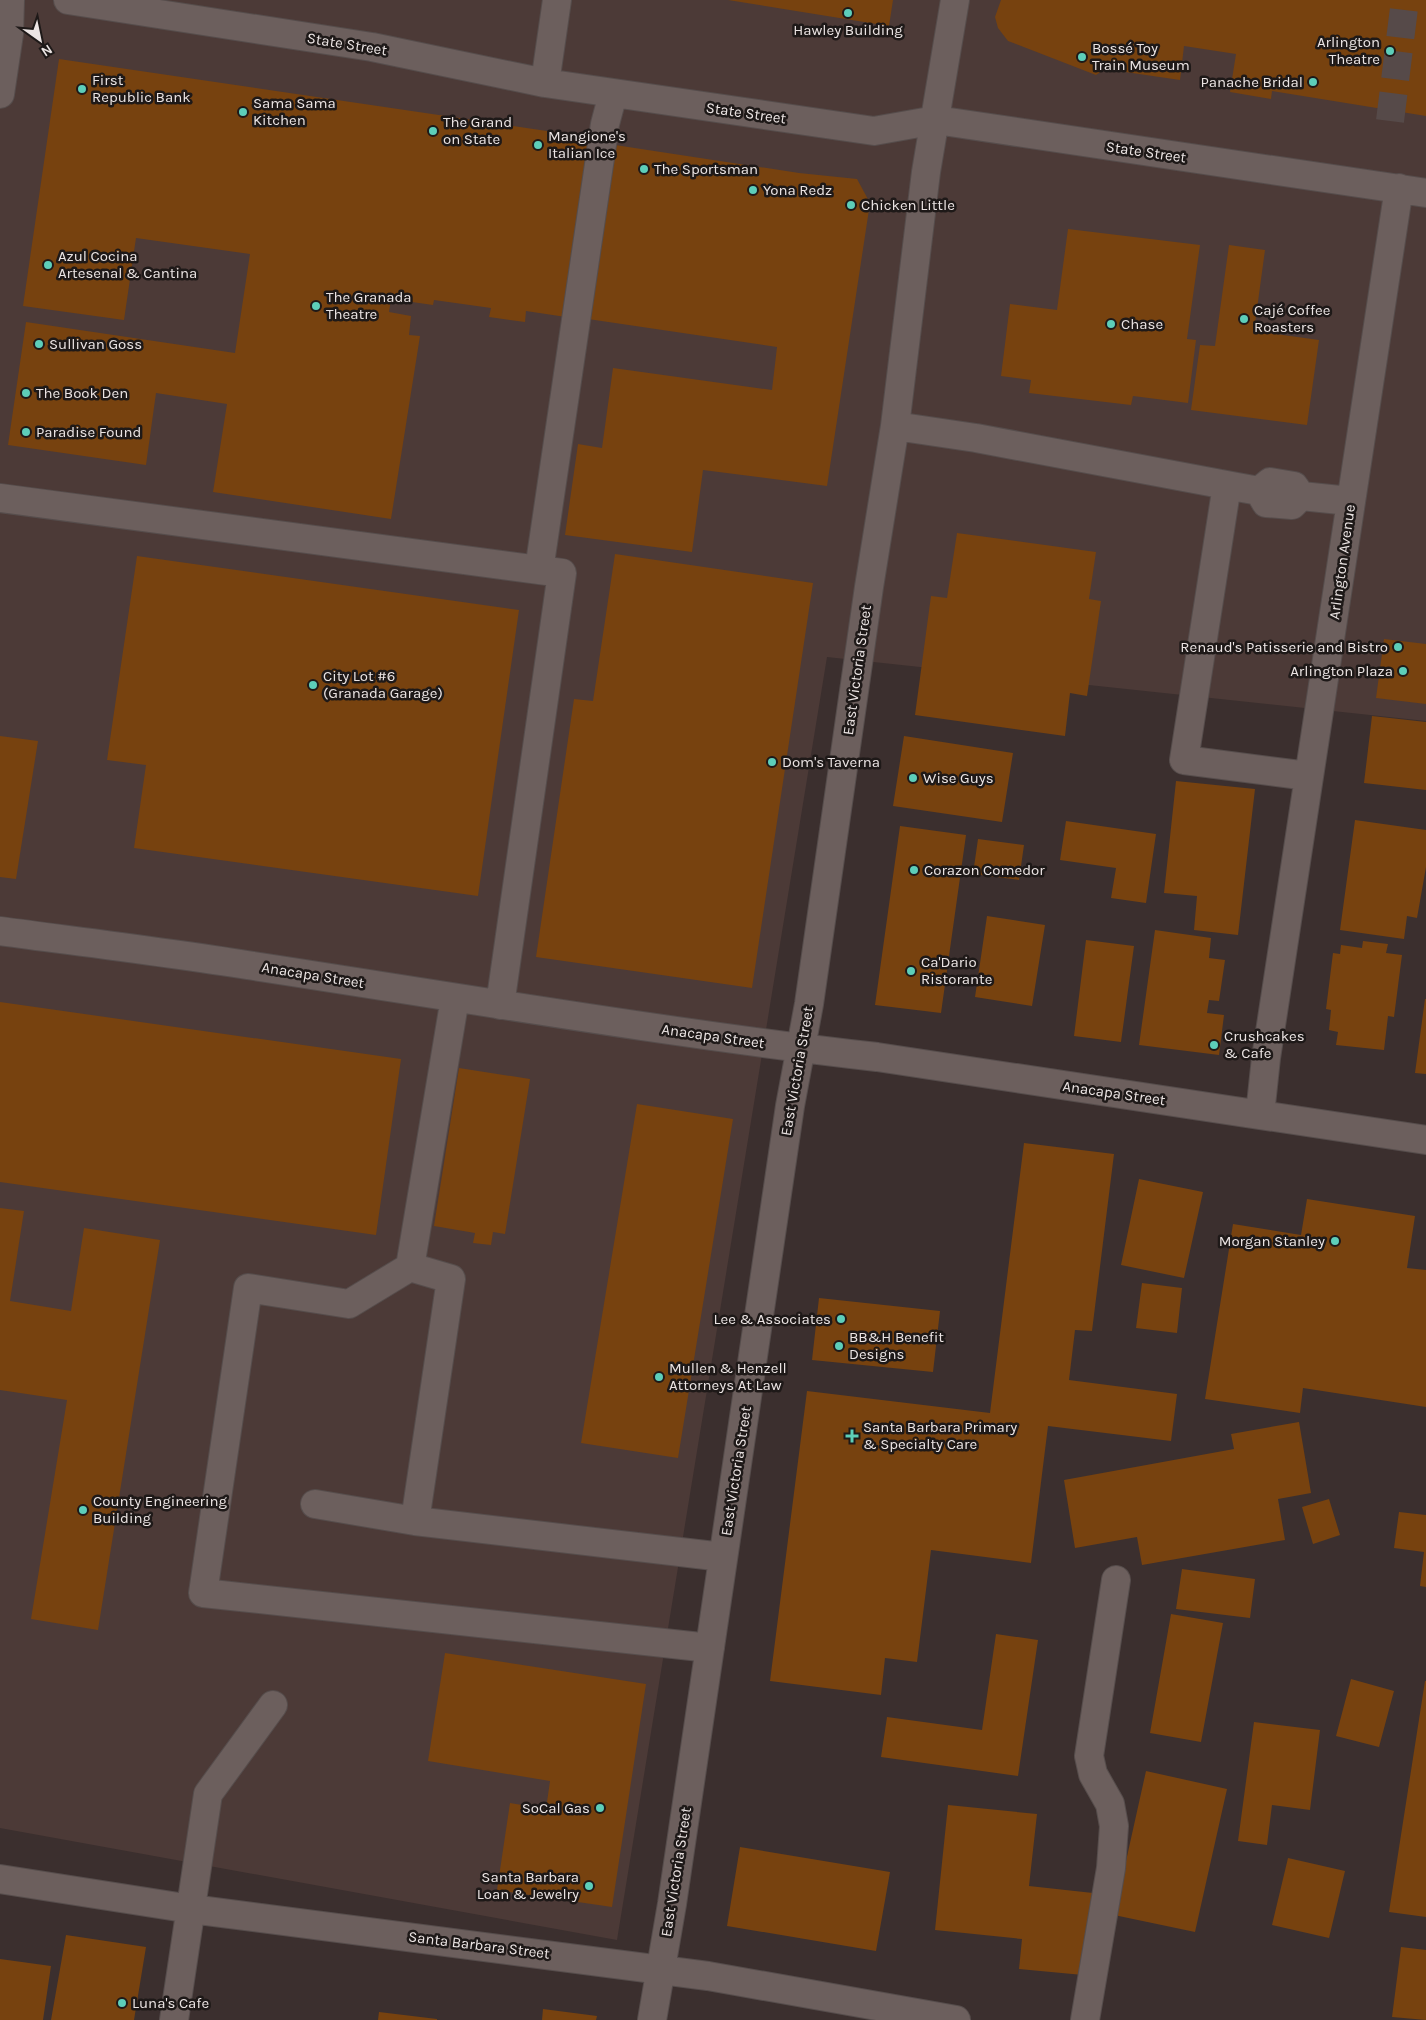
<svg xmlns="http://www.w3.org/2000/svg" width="1426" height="2020" font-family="Karla,sans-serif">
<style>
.built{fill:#4c3a37}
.building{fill:#77420f}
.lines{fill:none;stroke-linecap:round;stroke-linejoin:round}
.minor-tunnel{stroke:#564a49;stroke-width:28;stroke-dasharray:28 14;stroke-linecap:butt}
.minor-casing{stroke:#564d4c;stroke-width:30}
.minor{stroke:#6c5f5d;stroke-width:28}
.poi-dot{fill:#5dceb9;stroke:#1e1918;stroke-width:2}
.labels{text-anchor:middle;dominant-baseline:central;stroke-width:5;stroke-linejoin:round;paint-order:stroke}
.poi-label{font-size:15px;fill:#ece5e4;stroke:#1e1918;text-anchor:start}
.street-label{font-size:15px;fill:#ece5e4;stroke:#1e1918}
</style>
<rect width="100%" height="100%" fill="#3b2f2e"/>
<!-- built -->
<path class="built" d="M 0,0 L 1426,0 L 1426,721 L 827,657 L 617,1940 L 0,1828 Z"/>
<!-- building -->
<path class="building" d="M 728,0 L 893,0 L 889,26 Z
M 1001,0 L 1426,0 L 1426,116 L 1272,91 L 1271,99 L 1230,92 L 1236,54 L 1184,46 L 1180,80 L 1105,69 L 1096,75 L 1008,41 L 998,28 L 995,17 Z
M 59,59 L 594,138 L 566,317 L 526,311 L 525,322 L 489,317 L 491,308 L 434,300 L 433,305 L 391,299 L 389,312 L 411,316 L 409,335 L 420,336 L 391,519 L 213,492 L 227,404 L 156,393 L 146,465 L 8,445 L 26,322 L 235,353 L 250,254 L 136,238 L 124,320 L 23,306 Z
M 615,145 L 799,173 L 857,179 L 870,203 L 827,486 L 703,470 L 692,552 L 565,535 L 578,444 L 602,448 L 613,368 L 772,390 L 777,347 L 588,319 Z
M 1068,229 L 1200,245 L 1187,339 L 1196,340 L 1188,403 L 1133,396 L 1131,405 L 1029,393 L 1031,380 L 1001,376 L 1010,304 L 1057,310 Z
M 1229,245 L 1265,250 L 1254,331 L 1319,340 L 1307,425 L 1191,410 L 1200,345 L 1215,346 Z
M 957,533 L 1096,552 L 1089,599 L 1101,601 L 1087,696 L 1070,693 L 1065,736 L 915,715 L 931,596 L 947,598 Z
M 615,554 L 813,583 L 752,988 L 536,957 L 574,699 L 593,701 Z
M 137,556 L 519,610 L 478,896 L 134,848 L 146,765 L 107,760 Z
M 1384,639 L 1426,644 L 1426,704 L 1376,698 Z
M 1372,716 L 1426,722 L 1426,790 L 1364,783 Z
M 0,736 L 38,741 L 16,879 L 0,877 Z
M 904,736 L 1013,753 L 1002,822 L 893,806 Z
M 1176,781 L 1255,789 L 1238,935 L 1194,930 L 1197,896 L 1164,893 Z
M 1355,820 L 1426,830 L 1426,867 L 1417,918 L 1407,916 L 1404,939 L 1340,930 Z
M 1066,821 L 1156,834 L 1146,903 L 1111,898 L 1116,868 L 1060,860 Z
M 900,826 L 966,835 L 941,1013 L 875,1005 Z
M 978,839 L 1024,845 L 1019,880 L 973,874 Z
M 987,916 L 1045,925 L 1032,1006 L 975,997 Z
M 1155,930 L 1211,938 L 1209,958 L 1225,960 L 1219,1001 L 1209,1000 L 1207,1013 L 1224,1015 L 1219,1055 L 1139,1045 Z
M 1086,940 L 1134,946 L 1121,1042 L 1074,1036 Z
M 1363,941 L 1388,944 L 1386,953 L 1402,955 L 1394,1017 L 1388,1016 L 1384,1050 L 1336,1045 L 1338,1032 L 1329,1030 L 1331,1010 L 1326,1009 L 1333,953 L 1340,954 L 1341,945 L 1362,948 Z
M 1425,999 L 1426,999 L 1426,1074 L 1415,1073 Z
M 0,1002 L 401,1059 L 376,1235 L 0,1182 Z
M 459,1068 L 530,1079 L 505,1234 L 493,1232 L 491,1245 L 473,1243 L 475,1233 L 434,1226 Z
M 637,1104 L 733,1119 L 678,1458 L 581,1443 Z
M 1024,1143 L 1114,1154 L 1092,1331 L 1075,1330 L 1069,1380 L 1177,1394 L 1171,1441 L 1048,1426 L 1031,1563 L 931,1550 L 917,1662 L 885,1658 L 881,1695 L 770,1681 L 807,1391 L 990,1413 Z
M 1139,1179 L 1203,1192 L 1184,1278 L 1121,1265 Z
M 1307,1199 L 1415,1216 L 1407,1268 L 1426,1270 L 1426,1407 L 1303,1388 L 1300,1413 L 1205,1399 L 1233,1224 L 1301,1235 Z
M 0,1208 L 24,1211 L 10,1301 L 71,1311 L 84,1228 L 160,1240 L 98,1630 L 31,1619 L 67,1400 L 0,1390 Z
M 1142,1283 L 1182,1288 L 1177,1333 L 1136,1328 Z
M 819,1298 L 940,1311 L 933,1372 L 812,1360 Z
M 1299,1422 L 1311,1493 L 1278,1499 L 1285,1540 L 1142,1565 L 1137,1537 L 1075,1548 L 1064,1480 L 1234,1449 L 1231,1434 Z
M 1329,1499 L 1340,1535 L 1313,1544 L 1302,1507 Z
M 1399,1512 L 1426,1515 L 1426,1587 L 1420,1586 L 1424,1552 L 1394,1548 Z
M 1182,1569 L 1255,1579 L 1250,1618 L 1176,1609 Z
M 1171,1614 L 1223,1623 L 1201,1742 L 1150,1733 Z
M 996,1634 L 1038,1640 L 1018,1776 L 881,1757 L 887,1717 L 982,1730 Z
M 445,1653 L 646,1684 L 612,1907 L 497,1890 L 510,1803 L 546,1809 L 550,1781 L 428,1761 Z
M 1351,1679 L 1394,1691 L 1379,1747 L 1336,1736 Z
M 1425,1681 L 1426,1681 L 1426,1917 L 1389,1912 Z
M 1254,1722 L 1320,1730 L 1310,1810 L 1272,1805 L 1267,1845 L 1238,1841 Z
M 1146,1771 L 1227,1789 L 1195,1932 L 1114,1915 Z
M 948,1805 L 1037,1814 L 1029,1886 L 1093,1893 L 1083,1975 L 1019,1969 L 1022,1939 L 935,1930 Z
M 740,1847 L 890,1872 L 876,1951 L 727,1926 Z
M 1288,1858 L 1345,1871 L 1329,1938 L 1272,1925 Z
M 66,1935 L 146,1947 L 134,2020 L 51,2020 Z
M 1401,1947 L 1426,1950 L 1426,2020 L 1392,2017 Z
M 0,1959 L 51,1966 L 43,2020 L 0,2020 Z
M 543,2009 L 597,2016 L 596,2020 L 542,2020 Z
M 379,2012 L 437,2019 L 437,2020 L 378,2020 Z"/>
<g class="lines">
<!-- minor-tunnel -->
<path class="minor-tunnel" d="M 1390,121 L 1405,0"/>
<defs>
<path id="minor" d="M 68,0 L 372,47 L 545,83 L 874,131 L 936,120 L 1426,193
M 545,83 L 557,0
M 0,94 L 9,34 L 10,0
M 895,426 L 976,438 L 1237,487 L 1259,491 L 1266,503 L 1292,505 L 1301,496
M 1227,485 L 1184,760 L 1308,776
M 1259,491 L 1270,482 L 1294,486 L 1301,496
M 1301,496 L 1350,501
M 0,498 L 562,573 L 500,1005
M 539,570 L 605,124 L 613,94
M 0,931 C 82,942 165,952 247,965 C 457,997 666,1033 877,1057 L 1426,1140
M 1260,1114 L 1266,1058 L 1399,188
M 410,1267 L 455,998
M 315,1504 L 415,1521 L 723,1557
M 415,1521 L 451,1279 L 410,1267 L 349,1304 L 248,1288 L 203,1593 L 710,1648
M 0,1879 L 191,1909 L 708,1976 L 956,2020
M 174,2020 L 208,1794 L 273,1705
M 652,2020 L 672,1904 L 790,1106 L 809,1004 L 869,587 L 895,426 L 926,172 L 955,0
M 1085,2020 L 1111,1868 L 1114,1826 L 1110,1804 L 1093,1774 L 1089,1756 L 1116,1580"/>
</defs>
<!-- minor casing -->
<use href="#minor" class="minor-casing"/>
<!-- minor -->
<use href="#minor" class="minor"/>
</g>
<!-- markers -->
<g class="poi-dot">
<circle cx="848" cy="13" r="5"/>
<circle cx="1390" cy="51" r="5"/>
<circle cx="1082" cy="57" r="5"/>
<circle cx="1313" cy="82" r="5"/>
<circle cx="82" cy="89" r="5"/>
<circle cx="243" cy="112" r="5"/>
<circle cx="433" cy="131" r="5"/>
<circle cx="538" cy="145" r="5"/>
<circle cx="644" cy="169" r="5"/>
<circle cx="753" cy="190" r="5"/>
<circle cx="851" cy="205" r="5"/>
<circle cx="48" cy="265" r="5"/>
<circle cx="316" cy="306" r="5"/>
<circle cx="1244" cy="319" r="5"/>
<circle cx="1111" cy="324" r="5"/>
<circle cx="39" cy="344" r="5"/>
<circle cx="26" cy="393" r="5"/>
<circle cx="26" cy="432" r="5"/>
<circle cx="1398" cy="647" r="5"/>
<circle cx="1403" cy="671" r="5"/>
<circle cx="313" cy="685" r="5"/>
<circle cx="772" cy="762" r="5"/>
<circle cx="913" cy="778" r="5"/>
<circle cx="914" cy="870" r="5"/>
<circle cx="911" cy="971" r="5"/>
<circle cx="1214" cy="1045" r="5"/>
<circle cx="1335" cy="1241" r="5"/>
<circle cx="841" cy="1319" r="5"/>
<circle cx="839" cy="1346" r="5"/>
<circle cx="659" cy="1377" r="5"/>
<path d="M849.5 1428.5h5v5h5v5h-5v5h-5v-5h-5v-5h5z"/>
<circle cx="83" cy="1510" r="5"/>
<circle cx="600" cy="1808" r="5"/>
<circle cx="589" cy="1886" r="5"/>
<circle cx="122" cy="2003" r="5"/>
</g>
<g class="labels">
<!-- poi labels -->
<g class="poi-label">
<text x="848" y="30" text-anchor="middle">Hawley Building</text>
<text x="1380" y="42" text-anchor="end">Arlington<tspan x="1380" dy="17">Theatre</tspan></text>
<text x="1092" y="48">Bossé Toy<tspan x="1092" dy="17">Train Museum</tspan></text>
<text x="92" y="80">First<tspan x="92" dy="17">Republic Bank</tspan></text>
<text x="1303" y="82" text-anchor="end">Panache Bridal</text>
<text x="253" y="103">Sama Sama<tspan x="253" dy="17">Kitchen</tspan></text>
<text x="443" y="122">The Grand<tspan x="443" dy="17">on State</tspan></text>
<text x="548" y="136">Mangione's<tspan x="548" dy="17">Italian Ice</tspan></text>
<text x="654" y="169">The Sportsman</text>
<text x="763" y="190">Yona Redz</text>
<text x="861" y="205">Chicken Little</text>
<text x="58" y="256">Azul Cocina<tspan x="58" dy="17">Artesenal &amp; Cantina</tspan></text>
<text x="326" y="297">The Granada<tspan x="326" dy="17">Theatre</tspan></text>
<text x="1254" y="310">Cajé Coffee<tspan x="1254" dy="17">Roasters</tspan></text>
<text x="1121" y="324">Chase</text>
<text x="49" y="344">Sullivan Goss</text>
<text x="36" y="393">The Book Den</text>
<text x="36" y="432">Paradise Found</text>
<text x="1388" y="647" text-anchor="end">Renaud's Patisserie and Bistro</text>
<text x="1393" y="671" text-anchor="end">Arlington Plaza</text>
<text x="323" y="676">City Lot #6<tspan x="323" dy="17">(Granada Garage)</tspan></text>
<text x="782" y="762">Dom's Taverna</text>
<text x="923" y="778">Wise Guys</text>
<text x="924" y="870">Corazon Comedor</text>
<text x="921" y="962">Ca'Dario<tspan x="921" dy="17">Ristorante</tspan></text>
<text x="1224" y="1036">Crushcakes<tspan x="1224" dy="17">&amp; Cafe</tspan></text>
<text x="1325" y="1241" text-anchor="end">Morgan Stanley</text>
<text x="831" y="1319" text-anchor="end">Lee &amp; Associates</text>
<text x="849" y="1337">BB&amp;H Benefit<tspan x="849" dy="17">Designs</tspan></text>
<text x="669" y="1368">Mullen &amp; Henzell<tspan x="669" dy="17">Attorneys At Law</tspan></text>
<text x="863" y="1427">Santa Barbara Primary<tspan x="863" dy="17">&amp; Specialty Care</tspan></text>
<text x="93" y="1501">County Engineering<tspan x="93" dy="17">Building</tspan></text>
<text x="590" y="1808" text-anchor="end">SoCal Gas</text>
<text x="579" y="1877" text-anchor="end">Santa Barbara<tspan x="579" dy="17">Loan &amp; Jewelry</tspan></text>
<text x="132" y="2003">Luna's Cafe</text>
</g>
<!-- street labels -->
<g class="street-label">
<text transform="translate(347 44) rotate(9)">State Street</text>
<text transform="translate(746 113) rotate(8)">State Street</text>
<text transform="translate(1146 152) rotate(8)">State Street</text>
<text transform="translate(1342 562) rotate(-82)">Arlington Avenue</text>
<text transform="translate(857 670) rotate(-82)">East Victoria Street</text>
<text transform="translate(313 975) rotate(9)">Anacapa Street</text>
<text transform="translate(713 1036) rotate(8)">Anacapa Street</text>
<text transform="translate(797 1071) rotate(-80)">East Victoria Street</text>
<text transform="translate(1114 1093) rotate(8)">Anacapa Street</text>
<text transform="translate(736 1471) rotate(-81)">East Victoria Street</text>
<text transform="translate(676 1872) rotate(-81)">East Victoria Street</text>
<text transform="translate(479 1945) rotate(7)">Santa Barbara Street</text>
</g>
</g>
<!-- north arrow -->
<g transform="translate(40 40) rotate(147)" stroke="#1e1918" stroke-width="4" paint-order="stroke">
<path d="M0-4L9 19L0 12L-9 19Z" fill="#ece5e4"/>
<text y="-8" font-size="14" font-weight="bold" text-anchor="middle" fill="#ece5e4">N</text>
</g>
</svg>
